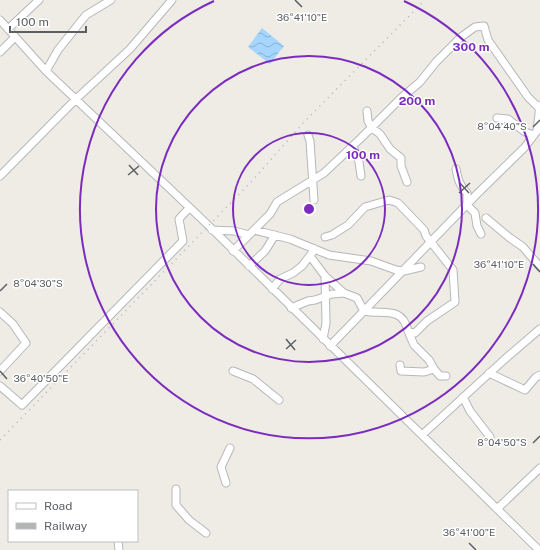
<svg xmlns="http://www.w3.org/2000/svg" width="540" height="550" font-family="'Public Sans',sans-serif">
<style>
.water{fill:url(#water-waves)}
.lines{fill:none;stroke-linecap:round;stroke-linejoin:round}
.minor-casing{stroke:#b5b7bb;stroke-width:9}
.minor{stroke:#fff;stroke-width:7}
.rail{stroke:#b3b4b4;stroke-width:1.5;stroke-dasharray:1 5;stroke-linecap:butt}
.ticks{fill:none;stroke:#5c6064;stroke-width:1.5}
.ring{fill:none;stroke:#7b2cbf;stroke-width:2}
.ticks-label{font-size:10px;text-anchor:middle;fill:#5c6064;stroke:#fff;stroke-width:3;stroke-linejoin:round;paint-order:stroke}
.centre{fill:#7b2cbf;stroke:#fff;stroke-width:2}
.ring-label{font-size:12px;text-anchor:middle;font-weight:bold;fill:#7b2cbf;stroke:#fff;stroke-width:3;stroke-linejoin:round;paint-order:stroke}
</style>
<defs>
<pattern id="water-waves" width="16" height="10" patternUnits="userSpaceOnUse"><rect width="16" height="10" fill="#a6d5fd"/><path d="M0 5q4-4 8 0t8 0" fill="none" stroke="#8ab0d0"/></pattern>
</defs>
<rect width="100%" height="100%" fill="#eeece4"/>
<!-- water -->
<path class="water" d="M 262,28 L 284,46 L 270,64 L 248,47 Z"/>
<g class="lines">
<defs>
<path id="minor" d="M 0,20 L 46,71 L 208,225 L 539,550
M 8,29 L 39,0
M 0,52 L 15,37
M 46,71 L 58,50 L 86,15 L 111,0
M 367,111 L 368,121 L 372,128 L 380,134 L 390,149 L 401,158 L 401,166 L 407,182
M 497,118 L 508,119 L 525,132 L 534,135
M 308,135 L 310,141 L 314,200
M 353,146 L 359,162 L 361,176
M 456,169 C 458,179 459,185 467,193 L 467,205 L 475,213 L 477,226 L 481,234
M 0,176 L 76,99 L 130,49 L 172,0
M 486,218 L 510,238 L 523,247 L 540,267
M 212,230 L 234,231 L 249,235
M 254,230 L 290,239 L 329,255 L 371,261 L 396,270 L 404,271 L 421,267
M 233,251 L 270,214 L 277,202 L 324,173 L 360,139 L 401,98 L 420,82 L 436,62 L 461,37 L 475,27 L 484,26 L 488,40 L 528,97 L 539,108
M 310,256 L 325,276 L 344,293
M 249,266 L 265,251 L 275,235
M 272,289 L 280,279 L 293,273 L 302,266 L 315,249
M 291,308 L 308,301 L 315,300 L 332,294 L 344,293 L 357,298 L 364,311 C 382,315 402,305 408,331 L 415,333 L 427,321 L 455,302 L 453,270 L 426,236 L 424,230 L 398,203 L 389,200 L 365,207 L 348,225 L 332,235 L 325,237
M 0,312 L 13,324 L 26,343 L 0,371
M 408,331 L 414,345 L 429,360 L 434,369 L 440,376 L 446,376
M 323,339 L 326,323 L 325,276
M 330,346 L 477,194 L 525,147 L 537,131 L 540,105
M 400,365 L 401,371 L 424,372 L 434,369
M 233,371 L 253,379 L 279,400
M 489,373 L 525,390 L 536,377 L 540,375
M 0,386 L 22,405 L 183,241 L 179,219 L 189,208
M 463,397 L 470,411 L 490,437
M 422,435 L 505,359 L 540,329
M 226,483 L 221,467 L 230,448
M 176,489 L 176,505 L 189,520 L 206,533
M 497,509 L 540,468
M 118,541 L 119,550"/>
</defs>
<!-- minor casing -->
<use href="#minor" class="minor-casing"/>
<!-- minor -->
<use href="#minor" class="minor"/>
<!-- rail -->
<path class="rail" d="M 0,440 L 253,180 L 304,122 L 425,0"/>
</g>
<!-- ticks -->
<path class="ticks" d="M 295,0 L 302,7M 533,127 L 540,120M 129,165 L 138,175M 128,175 L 139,166M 460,183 L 469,193M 459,193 L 470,183M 533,264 L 540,272M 0,291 L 7,284M 286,339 L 295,350M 286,349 L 296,340M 0,371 L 7,379M 533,443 L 540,436M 469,543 L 476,550"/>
<!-- distance rings -->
<g class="ring">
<circle cx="309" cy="209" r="76"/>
<circle cx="309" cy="209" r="153"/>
<path d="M404 1A229 229 0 1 1 214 1"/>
</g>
<g class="ticks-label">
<text x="302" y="21">36°41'10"E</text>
<text x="502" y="130">8°04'40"S</text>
<text x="499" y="268">36°41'10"E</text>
<text x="38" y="287">8°04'30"S</text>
<text x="41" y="382">36°40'50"E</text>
<text x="502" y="446">8°04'50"S</text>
<text x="469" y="536">36°41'00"E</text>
</g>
<circle cx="309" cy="209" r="6" class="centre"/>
<g class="ring-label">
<text x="471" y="51">300 m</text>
<text x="417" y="105">200 m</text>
<text x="363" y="159">100 m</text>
</g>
<!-- legend -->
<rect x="8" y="490" width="130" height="52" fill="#ffffff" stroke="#bebfc1"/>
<rect x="16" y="503" width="20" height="6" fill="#ffffff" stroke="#bebfc1"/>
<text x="44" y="510" font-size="12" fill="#5c6064">Road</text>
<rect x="16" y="523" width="20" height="6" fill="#b3b4b4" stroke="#bebfc1"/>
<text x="44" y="530" font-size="12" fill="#5c6064">Railway</text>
<!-- scale -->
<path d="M10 26v6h76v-6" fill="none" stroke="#5c6064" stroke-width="2"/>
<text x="16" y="26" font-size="12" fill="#5c6064" stroke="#ffffff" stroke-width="3" paint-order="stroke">100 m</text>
</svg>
